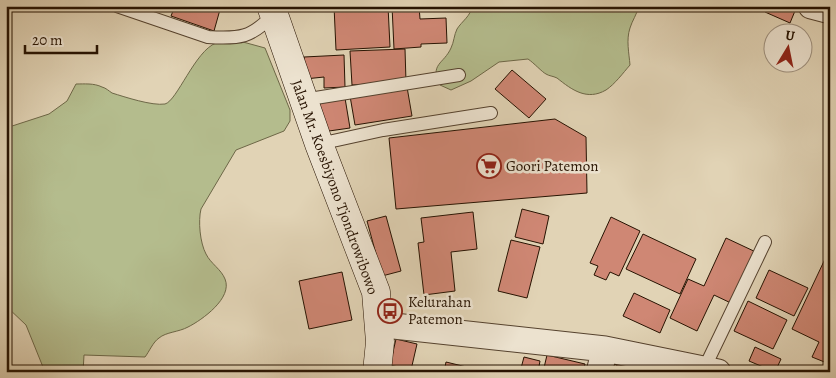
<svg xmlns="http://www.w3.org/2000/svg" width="836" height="378" font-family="Alegreya,serif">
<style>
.green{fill:#b4bc8d;stroke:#6d6747}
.building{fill:#cf8774;stroke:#261201}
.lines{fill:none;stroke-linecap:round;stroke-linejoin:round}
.lane-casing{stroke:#55422e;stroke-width:14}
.street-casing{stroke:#55422e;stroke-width:27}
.secondary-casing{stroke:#261201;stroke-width:29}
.lane{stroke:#ece2cf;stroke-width:12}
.street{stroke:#ece2cf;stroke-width:25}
.secondary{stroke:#ece2cf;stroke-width:28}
.labels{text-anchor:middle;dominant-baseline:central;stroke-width:5;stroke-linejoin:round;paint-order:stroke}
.poi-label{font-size:15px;fill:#261201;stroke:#ece2cf;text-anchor:start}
.street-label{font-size:15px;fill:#261201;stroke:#ece2cf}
</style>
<rect width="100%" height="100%" fill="#e1d3b5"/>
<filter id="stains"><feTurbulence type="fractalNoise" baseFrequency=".004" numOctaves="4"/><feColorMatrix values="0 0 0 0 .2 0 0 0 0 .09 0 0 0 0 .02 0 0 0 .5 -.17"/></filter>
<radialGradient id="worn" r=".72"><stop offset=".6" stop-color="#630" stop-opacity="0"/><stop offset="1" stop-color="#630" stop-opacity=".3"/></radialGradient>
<!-- green -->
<path class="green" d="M 472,6 L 639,6 C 637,14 632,21 630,28 C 626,40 629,53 630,65 C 623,73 615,84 606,90 C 587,101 572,90 557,78 C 553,76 549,76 546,74 C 542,72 534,63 528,59 L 499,62 L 471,81 L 451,90 L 440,85 C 429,64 444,64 451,48 C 454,42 454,35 457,29 C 462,21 471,16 472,6 Z
M 243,42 L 265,48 L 290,110 L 290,121 L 284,131 L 236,150 L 201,209 C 198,221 200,243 206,254 C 211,264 221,269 225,279 C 233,298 202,320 188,327 C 179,332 166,332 159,338 C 153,342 149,352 145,357 L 84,355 L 83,372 L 45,372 L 26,325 L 6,306 L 6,128 L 49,114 L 67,101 L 76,84 C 84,84 94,83 102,87 C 106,88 109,91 112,93 C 125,97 152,106 165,104 C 177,101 195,51 216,43 C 223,40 235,42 243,42 Z"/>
<!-- building -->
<path class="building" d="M 175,6 L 221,6 L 214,31 L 171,16 Z
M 334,6 L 388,6 L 390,47 L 336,50 Z
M 392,6 L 419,6 L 420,19 L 446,18 L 447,43 L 421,44 L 421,47 L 394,49 Z
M 767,6 L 797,6 L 790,23 L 765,12 Z
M 405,49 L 406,82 L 352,85 L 350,51 Z
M 344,55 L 345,87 L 324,88 L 324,77 L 305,79 L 304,57 Z
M 512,70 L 546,99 L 529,118 L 495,89 Z
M 407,87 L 412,116 L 355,125 L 350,96 Z
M 345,98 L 350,128 L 322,132 L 317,102 Z
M 555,119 L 586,137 L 587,193 L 396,209 L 389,138 Z
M 522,209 L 549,216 L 543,244 L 515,237 Z
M 473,212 L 477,249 L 451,252 L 455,291 L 424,295 L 418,243 L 424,242 L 421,218 Z
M 386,216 L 401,271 L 382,276 L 367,221 Z
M 611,217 L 640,231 L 619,276 L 610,272 L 606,280 L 594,275 L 598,266 L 590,263 Z
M 643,234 L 696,259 L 680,294 L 626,269 Z
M 726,238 L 758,253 L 733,304 L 714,295 L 697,331 L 670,318 L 688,279 L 704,286 Z
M 511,240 L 540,247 L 527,298 L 498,291 Z
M 825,259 L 830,261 L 830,357 L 827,363 L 812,357 L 819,342 L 792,329 Z
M 769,270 L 808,288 L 794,316 L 756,298 Z
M 342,272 L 352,320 L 309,329 L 299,281 Z
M 634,293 L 670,310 L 660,333 L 623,316 Z
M 748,301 L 787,320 L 773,349 L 734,331 Z
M 396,339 L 417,344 L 411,370 L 390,365 Z
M 755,347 L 781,359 L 775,372 L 749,361 Z
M 547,355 L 585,364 L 583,372 L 543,372 Z
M 524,357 L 540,361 L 538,372 L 520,372 Z
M 618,361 L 651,370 L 651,372 L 615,372 Z
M 446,362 L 483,371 L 482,372 L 444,372 Z"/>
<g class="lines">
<defs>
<path id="lane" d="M 117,6 L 208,37 C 240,39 251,38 274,14
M 303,100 L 459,75
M 319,144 L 383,130 L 491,113
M 704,369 L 765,242"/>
<path id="street" d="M 811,6 L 830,11
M 378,322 L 394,326 L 605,349 L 718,372
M 599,372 L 605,349"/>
<path id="secondary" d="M 271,6 L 319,144 L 376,292 L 380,342 L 377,372"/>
</defs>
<!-- lane casing -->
<use href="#lane" class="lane-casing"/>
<!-- street casing -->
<use href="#street" class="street-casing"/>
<!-- secondary casing -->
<use href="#secondary" class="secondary-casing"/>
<!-- lane -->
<use href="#lane" class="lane"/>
<!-- street -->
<use href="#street" class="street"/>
<!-- secondary -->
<use href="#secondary" class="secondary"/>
</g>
<!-- icons -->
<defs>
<symbol id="supermarket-ring" viewBox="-11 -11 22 22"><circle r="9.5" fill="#ece2cf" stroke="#8f2418" stroke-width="1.5"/><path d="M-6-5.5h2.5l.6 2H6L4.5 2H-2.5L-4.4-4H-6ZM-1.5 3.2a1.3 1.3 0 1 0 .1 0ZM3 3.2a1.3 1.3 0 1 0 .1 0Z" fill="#8f2418"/></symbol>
<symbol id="bus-ring" viewBox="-11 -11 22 22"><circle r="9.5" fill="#ece2cf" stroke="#8f2418" stroke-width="1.5"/><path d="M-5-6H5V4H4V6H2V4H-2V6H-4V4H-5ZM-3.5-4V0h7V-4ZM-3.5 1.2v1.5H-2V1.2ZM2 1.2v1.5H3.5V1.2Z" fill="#8f2418"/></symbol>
</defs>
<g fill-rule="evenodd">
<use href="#supermarket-ring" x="475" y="152" width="28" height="28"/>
<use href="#bus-ring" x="376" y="297" width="28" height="28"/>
</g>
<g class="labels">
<!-- poi labels -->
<g class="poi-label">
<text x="506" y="166">Goori Patemon</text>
<text x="408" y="302">Kelurahan<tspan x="408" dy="17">Patemon</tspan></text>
</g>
<!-- street labels -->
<g class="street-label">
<text transform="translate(335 187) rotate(70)">Jalan Mr. Koesbiyono Tjondrowibowo</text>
</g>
</g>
<!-- margin -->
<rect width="836" height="378" fill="none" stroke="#e1d3b5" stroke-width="25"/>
<rect x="8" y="8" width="821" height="363" fill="none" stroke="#261201" stroke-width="2.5"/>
<rect x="12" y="12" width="811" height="353" fill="none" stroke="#261201"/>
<!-- north arrow -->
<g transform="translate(788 48) rotate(10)"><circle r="24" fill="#ece2cf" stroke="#9d8f7d"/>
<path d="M0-4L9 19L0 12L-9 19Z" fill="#8f2418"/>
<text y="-8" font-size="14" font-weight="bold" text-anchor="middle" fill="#261201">U</text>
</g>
<!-- scale -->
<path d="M25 45v8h72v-8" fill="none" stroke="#261201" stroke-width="2.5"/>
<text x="32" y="45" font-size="15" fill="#261201" stroke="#ece2cf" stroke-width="4" paint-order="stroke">20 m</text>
<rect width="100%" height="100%" filter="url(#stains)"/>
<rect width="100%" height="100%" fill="url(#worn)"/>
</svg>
